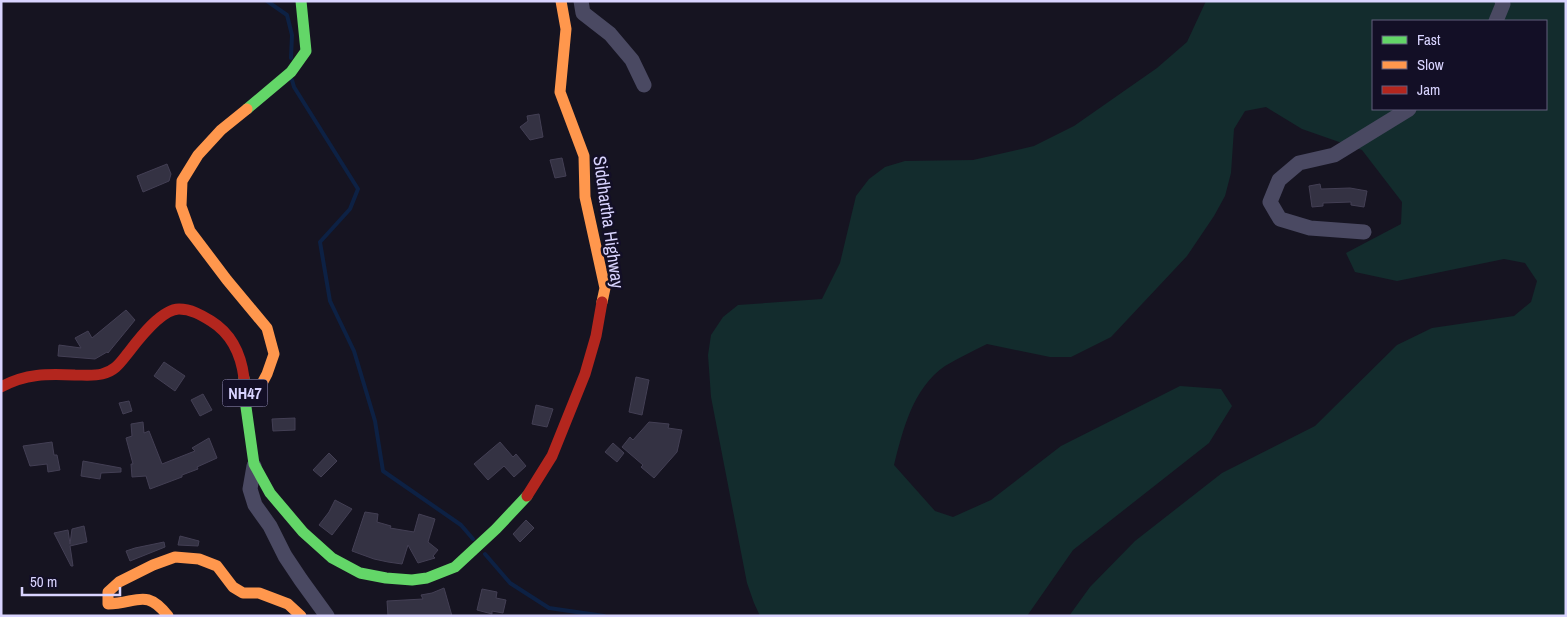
<svg xmlns="http://www.w3.org/2000/svg" width="1567" height="617" font-family="'Archivo Narrow',sans-serif">
<style>
.green{fill:#132c2d;fill-rule:evenodd}
.lines{fill:none;stroke-linecap:round;stroke-linejoin:round}
.stream{stroke:#0d2144;stroke-width:4}
.building{fill:#343243;stroke:#433f54}
.street{stroke:#4a4962;stroke-width:15}
.fast{stroke:#63d668;stroke-width:11}
.slow{stroke:#ff974d;stroke-width:11}
.jam{stroke:#b3261e;stroke-width:11}
.labels{text-anchor:middle;dominant-baseline:central;stroke-width:5;stroke-linejoin:round;paint-order:stroke}
.shield{fill:#130f26;stroke:#9e99be;stroke-width:1}
.shield-label{font-size:16px;font-weight:bold;fill:#d9d4ff}
.street-label{font-size:18px;fill:#d9d4ff;stroke:#130f26}
</style>
<rect width="100%" height="100%" fill="#161421"/>
<!-- green -->
<path class="green" d="M 1206,1 L 1566,1 L 1566,616 L 1069,616 L 1090,587 L 1135,541 L 1222,473 L 1315,426 L 1397,345 L 1432,328 L 1514,316 L 1531,302 L 1537,281 L 1525,263 L 1504,259 L 1397,281 L 1355,272 L 1346,253 L 1401,224 L 1402,202 L 1362,150 L 1302,129 L 1266,107 L 1245,111 L 1234,129 L 1231,173 L 1225,196 L 1214,216 L 1187,256 L 1111,337 L 1071,357 L 1050,357 L 987,344 C 973,351 958,358 945,366 C 913,388 903,429 894,465 L 935,511 L 953,517 L 991,500 L 1061,446 L 1180,386 L 1221,389 L 1232,406 L 1209,443 L 1073,550 L 1027,616 L 760,616 L 754,603 L 747,583 L 711,397 L 708,355 L 711,335 L 723,317 L 738,305 L 822,299 L 840,263 L 856,196 L 869,179 L 885,167 L 905,161 L 973,160 L 1034,146 L 1074,126 L 1157,68 L 1187,42 ZM 1373,21 L 1546,21 L 1546,109 L 1373,109 Z"/>
<g class="lines">
<!-- stream -->
<path class="stream" d="M 267,1 L 287,15 L 292,35 L 291,58
M 292,80 L 294,87 L 358,189 L 350,209 L 320,242 L 330,301 L 354,351 L 375,421 L 383,471 L 461,525 L 473,539
M 485,554 L 510,583 L 549,608 L 604,616"/>
</g>
<!-- building -->
<path class="building" d="M 539,114 L 543,137 L 530,140 L 520,127 L 528,121 L 527,116 Z
M 562,158 L 566,176 L 555,178 L 550,160 Z
M 167,164 L 171,174 L 169,181 L 143,192 L 137,176 Z
M 1320,184 L 1321,189 L 1350,188 L 1367,191 L 1364,207 L 1351,205 L 1351,202 L 1323,203 L 1323,206 L 1312,207 L 1309,186 Z
M 126,310 L 135,320 L 108,353 L 107,352 L 95,359 L 58,356 L 59,345 L 81,348 L 75,338 L 88,331 L 92,338 Z
M 164,362 L 185,376 L 175,391 L 154,376 Z
M 636,377 L 649,380 L 642,415 L 629,412 Z
M 203,394 L 212,410 L 200,416 L 191,400 Z
M 129,401 L 132,411 L 123,414 L 119,403 Z
M 536,405 L 553,409 L 547,427 L 532,424 Z
M 295,418 L 295,430 L 273,431 L 272,419 Z
M 143,422 L 144,433 L 149,431 L 162,464 L 195,451 L 192,448 L 209,438 L 217,458 L 197,467 L 198,469 L 182,475 L 182,477 L 150,489 L 146,476 L 132,477 L 131,464 L 133,464 L 126,438 L 132,436 L 131,424 Z
M 649,422 L 669,424 L 668,428 L 682,430 L 677,452 L 654,478 L 641,467 L 643,465 L 622,447 L 630,437 L 633,440 Z
M 52,442 L 54,455 L 57,455 L 60,470 L 48,472 L 47,464 L 30,466 L 23,446 Z
M 500,442 L 513,457 L 516,454 L 526,466 L 514,477 L 504,466 L 488,480 L 474,464 Z
M 613,443 L 624,453 L 617,462 L 605,452 Z
M 329,453 L 337,461 L 321,477 L 313,470 Z
M 83,461 L 121,468 L 121,472 L 101,473 L 100,479 L 81,476 Z
M 335,500 L 352,509 L 332,535 L 319,525 L 329,512 Z
M 365,512 L 378,514 L 377,522 L 391,526 L 390,528 L 414,532 L 419,514 L 435,519 L 428,542 L 438,550 L 433,556 L 435,558 L 418,563 L 408,545 L 402,564 L 388,562 L 374,559 L 352,551 Z
M 526,520 L 534,528 L 520,542 L 513,534 Z
M 84,526 L 87,542 L 70,546 L 73,566 L 71,566 L 54,533 L 68,530 L 70,544 L 72,529 Z
M 180,536 L 199,541 L 198,546 L 178,545 Z
M 164,542 L 165,547 L 130,561 L 126,551 L 135,548 Z
M 444,588 L 452,616 L 388,616 L 387,601 L 423,599 L 421,595 L 432,593 Z
M 482,589 L 497,592 L 496,598 L 506,600 L 503,613 L 492,611 L 492,614 L 477,610 Z"/>
<g class="lines">
<!-- street -->
<path class="street" d="M 581,1 L 583,13 L 610,34 L 632,60 L 644,85
M 1496,21 L 1503,4 L 1502,1
M 1364,232 L 1310,228 L 1280,219 L 1270,202 L 1279,180 L 1299,163 L 1334,155 L 1409,109
M 254,466 L 250,489 L 255,505 L 270,526 L 285,556 L 301,580 L 327,616"/>
<!-- fast -->
<path class="fast" d="M 247,109 L 291,72 L 306,51 L 301,1
M 244,378 L 245,400 L 254,464 L 270,493 L 303,532 L 332,558 L 360,573 L 386,578 L 412,580 L 427,578 L 455,567 L 496,529 L 527,496"/>
<!-- slow -->
<path class="slow" d="M 561,1 L 566,29 L 560,92 L 584,156 L 585,197 L 605,288 L 602,302
M 245,400 L 258,391 L 267,374 L 274,354 L 267,328 L 227,280 L 190,231 L 181,206 L 182,181 L 198,155 L 221,130 L 247,109
M 168,616 C 146,588 138,603 108,604 L 108,592 L 119,582 L 153,565 L 175,557 L 199,559 L 217,566 L 233,587 L 243,593 L 259,593 L 288,604 L 301,616"/>
<!-- jam -->
<path class="jam" d="M 1,387 C 26,373 48,374 75,375 C 84,375 94,376 102,374 C 115,371 120,363 128,353 C 138,340 161,309 179,309 C 191,309 201,315 211,321 C 232,334 241,354 244,378
M 527,496 L 552,456 L 585,374 L 596,336 L 602,302"/>
</g>
<g class="labels">
<!-- shield labels -->
<rect class="shield" x="222.5" y="379.5" width="45" height="27" rx="4"/>
<g class="shield-label">
<text x="245" y="393">NH47</text>
</g>
<!-- street labels -->
<g class="street-label">
<text transform="translate(609 222) rotate(82)">Siddhartha Highway</text>
</g>
</g>
<!-- border -->
<rect width="1567" height="617" fill="none" stroke="#d9d4ff" stroke-width="5"/>
<!-- legend -->
<rect x="1372" y="20" width="175" height="90" fill="#130f26" stroke="#625e7d"/>
<rect x="1382" y="36" width="25" height="8" fill="#63d668" stroke="#625e7d"/>
<text x="1417" y="45" font-size="15" fill="#d9d4ff">Fast</text>
<rect x="1382" y="61" width="25" height="8" fill="#ff974d" stroke="#625e7d"/>
<text x="1417" y="70" font-size="15" fill="#d9d4ff">Slow</text>
<rect x="1382" y="86" width="25" height="8" fill="#b3261e" stroke="#625e7d"/>
<text x="1417" y="95" font-size="15" fill="#d9d4ff">Jam</text>
<!-- scale -->
<path d="M22 587v8h98v-8" fill="none" stroke="#d9d4ff" stroke-width="2.5"/>
<text x="30" y="587" font-size="15" fill="#d9d4ff" stroke="#130f26" stroke-width="4" paint-order="stroke">50 m</text>
</svg>
